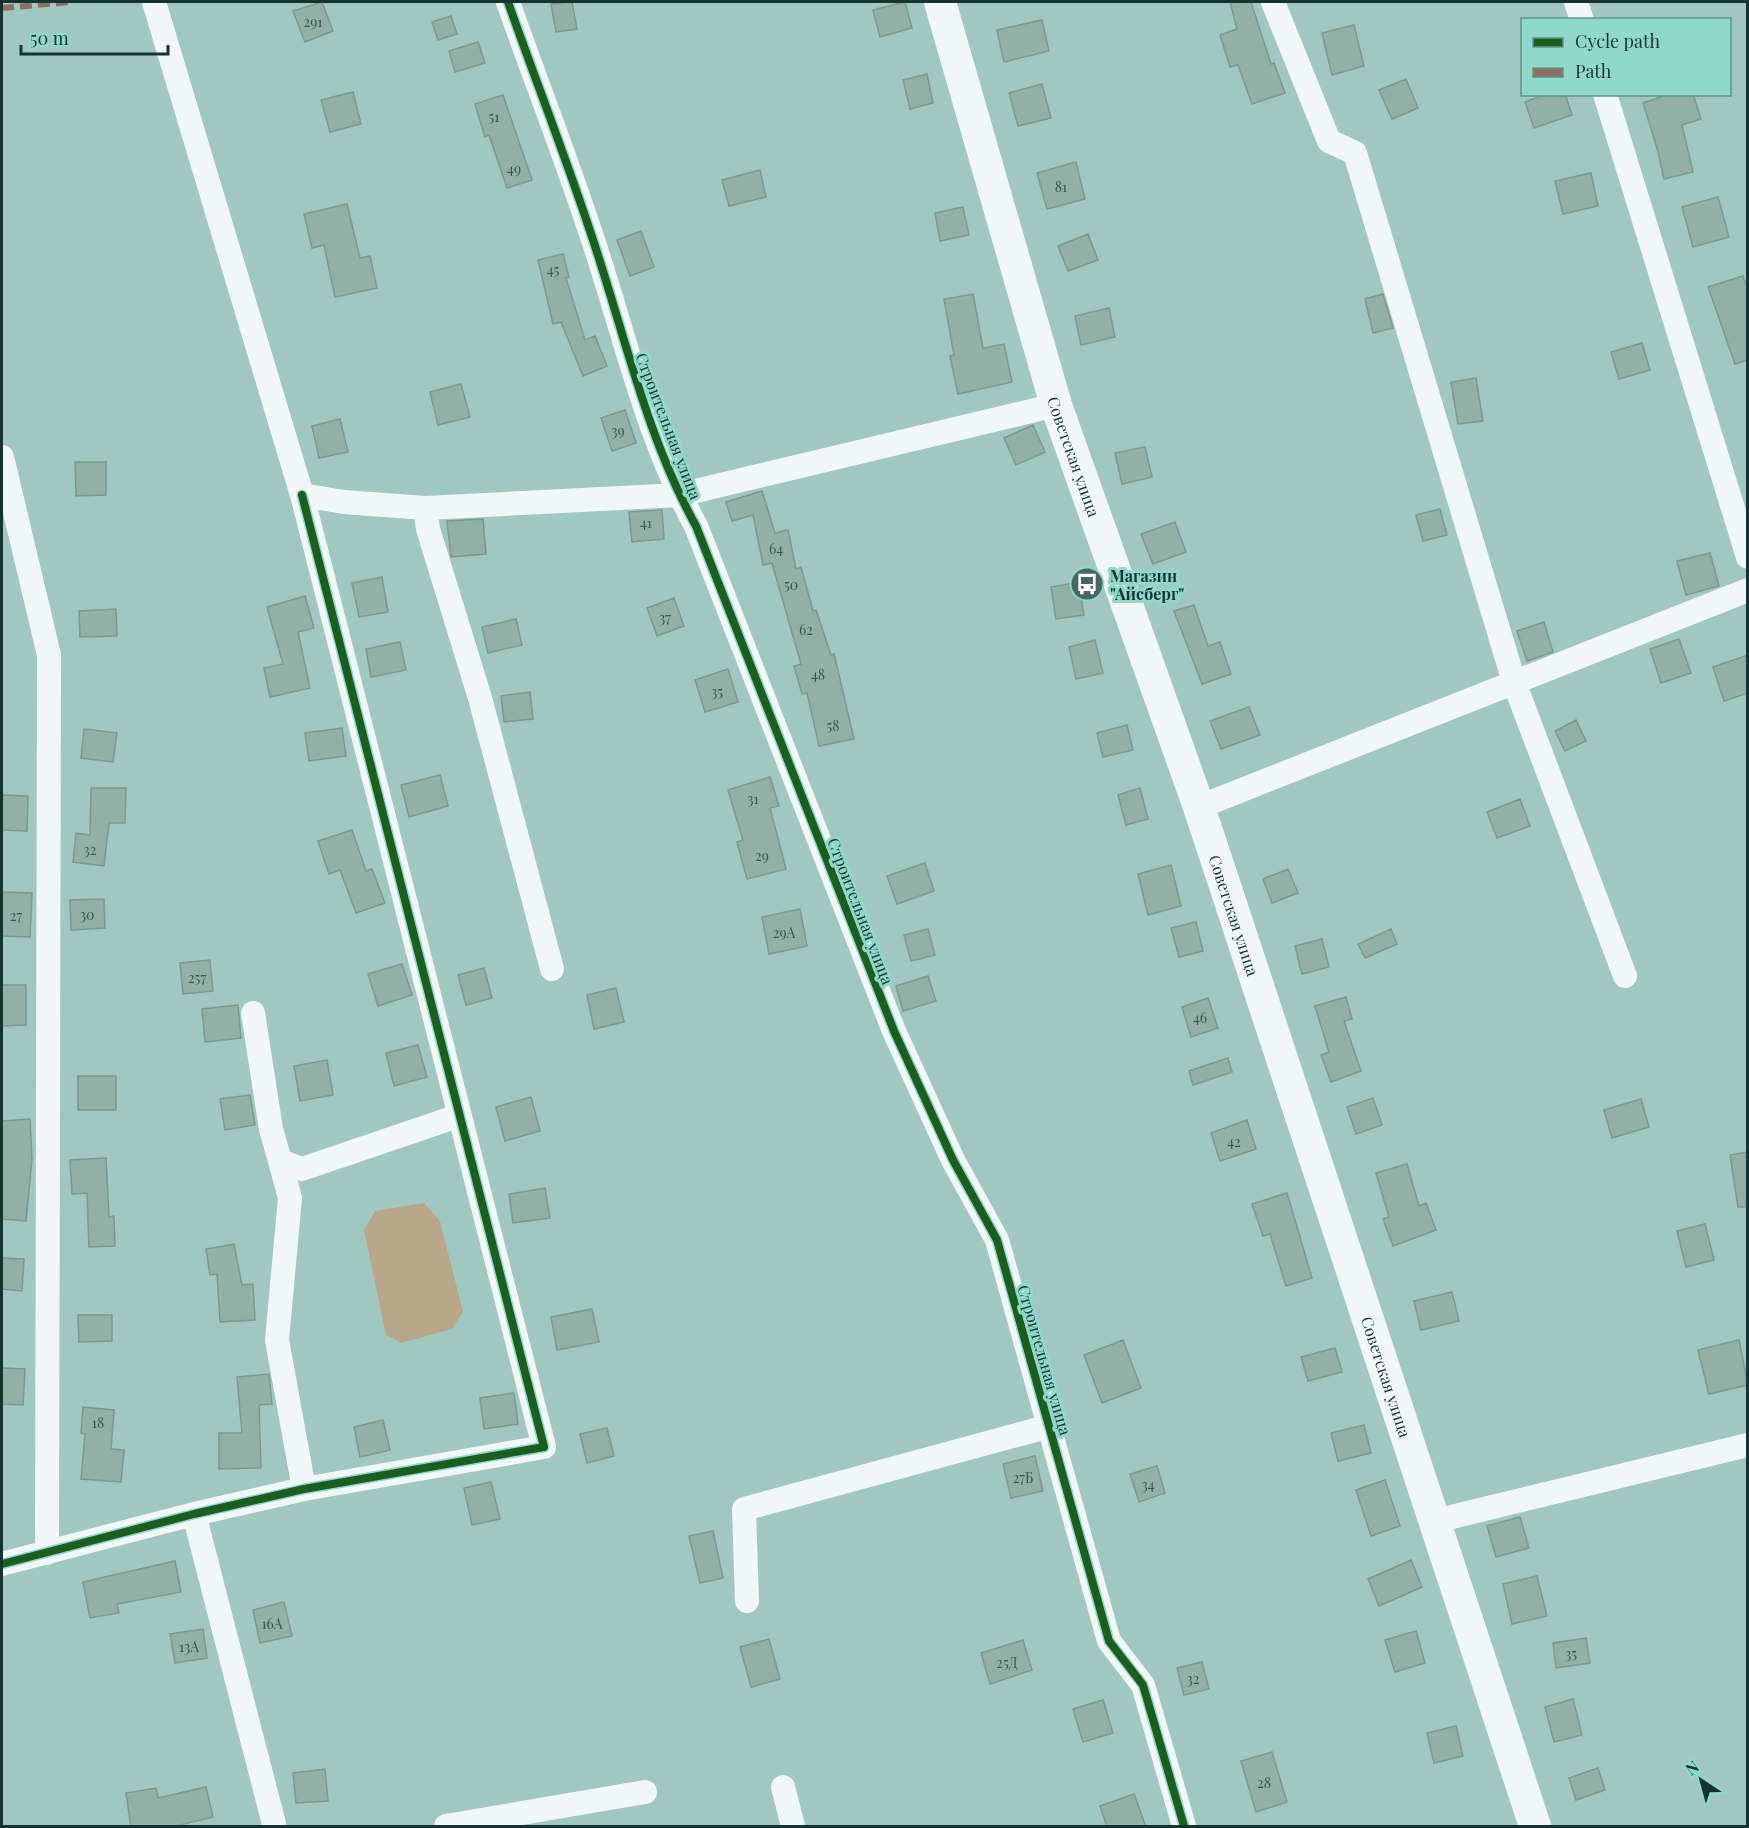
<svg xmlns="http://www.w3.org/2000/svg" width="1749" height="1828" font-family="'Playfair Display',serif">
<style>
.garden{fill:#b8a889}
.building{fill:#93b0a7;stroke:#7c9890;stroke-width:1.5}
.lines{fill:none;stroke-linecap:round;stroke-linejoin:round}
.minor{stroke:#f1f7f6;stroke-width:24}
.major{stroke:#f1f7f6;stroke-width:32}
.quiet{stroke:#8d6e63;stroke-width:6;stroke-dasharray:12 6;stroke-linecap:butt}
.cycleway-casing{stroke:#8fd8ca;stroke-width:11}
.cycleway{stroke:#1b5e20;stroke-width:8}
.labels{text-anchor:middle;dominant-baseline:central;stroke-width:6;stroke-linejoin:round;paint-order:stroke}
.number-label{font-size:14px;fill:#36554f}
.street-label{font-size:16px;fill:#15342f;stroke:#8fd8ca}
.poi-label{font-size:16px;font-weight:bold;fill:#15342f;stroke:#8fd8ca;text-anchor:start}
</style>
<rect width="100%" height="100%" fill="#a0c7c0"/>
<!-- garden -->
<path class="garden" d="M 424,1203 L 440,1221 L 463,1312 L 452,1329 L 401,1343 L 386,1335 L 364,1230 L 375,1211 Z"/>
<!-- building -->
<path class="building" d="M 322,2 L 333,31 L 305,42 L 293,11 Z
M 572,2 L 577,29 L 556,32 L 551,4 Z
M 905,2 L 912,28 L 880,37 L 873,10 Z
M 1230,2 L 1251,2 L 1271,64 L 1274,63 L 1285,93 L 1252,104 L 1238,65 L 1230,67 L 1220,35 L 1237,29 Z
M 451,16 L 457,34 L 438,40 L 432,22 Z
M 1042,20 L 1049,51 L 1004,62 L 997,30 Z
M 1354,25 L 1364,66 L 1332,75 L 1322,33 Z
M 478,42 L 485,63 L 455,72 L 449,51 Z
M 927,74 L 933,103 L 910,109 L 903,80 Z
M 1406,79 L 1418,108 L 1392,119 L 1379,90 Z
M 1042,84 L 1051,118 L 1018,126 L 1009,93 Z
M 353,92 L 361,124 L 330,132 L 321,100 Z
M 1546,94 L 1565,94 L 1572,115 L 1534,128 L 1525,102 Z
M 1669,94 L 1693,94 L 1701,119 L 1682,125 L 1693,172 L 1664,179 L 1657,148 L 1643,103 Z
M 503,95 L 532,180 L 507,188 L 489,135 L 485,137 L 475,104 Z
M 1076,162 L 1085,199 L 1047,209 L 1037,173 Z
M 760,170 L 766,197 L 729,206 L 722,180 Z
M 1591,173 L 1598,206 L 1563,214 L 1555,181 Z
M 1718,197 L 1729,237 L 1693,247 L 1682,207 Z
M 347,204 L 360,258 L 370,256 L 377,288 L 335,297 L 324,245 L 312,248 L 304,214 Z
M 963,207 L 969,235 L 940,241 L 935,213 Z
M 641,231 L 654,267 L 630,276 L 617,240 Z
M 1088,234 L 1098,260 L 1068,271 L 1058,246 Z
M 563,254 L 569,277 L 566,278 L 585,340 L 595,336 L 607,366 L 583,376 L 561,322 L 553,324 L 538,260 Z
M 1743,276 L 1748,291 L 1748,360 L 1735,364 L 1708,287 Z
M 973,294 L 983,348 L 1004,344 L 1012,382 L 958,394 L 950,356 L 954,355 L 944,299 Z
M 1383,294 L 1393,328 L 1373,333 L 1365,299 Z
M 1109,308 L 1115,337 L 1081,345 L 1075,316 Z
M 1642,343 L 1650,370 L 1619,379 L 1611,352 Z
M 1476,378 L 1483,421 L 1458,424 L 1451,382 Z
M 461,384 L 470,417 L 438,425 L 430,392 Z
M 625,410 L 636,443 L 612,451 L 601,418 Z
M 340,419 L 348,452 L 319,458 L 312,426 Z
M 1033,425 L 1045,452 L 1016,465 L 1004,438 Z
M 1145,447 L 1152,477 L 1122,484 L 1115,453 Z
M 75,462 L 106,462 L 106,495 L 76,496 Z
M 762,491 L 775,533 L 788,530 L 796,569 L 801,567 L 813,611 L 816,610 L 831,655 L 834,654 L 854,739 L 819,746 L 807,693 L 802,694 L 794,666 L 801,664 L 772,563 L 763,565 L 753,515 L 732,521 L 726,502 Z
M 1440,509 L 1447,535 L 1423,541 L 1416,515 Z
M 662,510 L 664,539 L 632,542 L 629,512 Z
M 483,519 L 486,554 L 451,557 L 447,521 Z
M 1175,522 L 1186,552 L 1153,564 L 1141,534 Z
M 1710,553 L 1719,586 L 1686,595 L 1677,561 Z
M 382,577 L 388,612 L 359,617 L 352,583 Z
M 1079,582 L 1084,615 L 1056,619 L 1051,587 Z
M 305,596 L 314,628 L 298,632 L 310,688 L 270,697 L 264,668 L 283,664 L 267,607 Z
M 674,598 L 684,626 L 657,636 L 647,608 Z
M 1194,605 L 1208,646 L 1220,642 L 1231,674 L 1202,684 L 1174,611 Z
M 116,609 L 117,636 L 80,637 L 79,611 Z
M 516,619 L 522,645 L 488,653 L 482,627 Z
M 1544,622 L 1553,652 L 1527,661 L 1517,631 Z
M 1679,639 L 1691,673 L 1661,683 L 1650,649 Z
M 1095,640 L 1103,673 L 1076,679 L 1069,647 Z
M 400,642 L 406,670 L 371,677 L 366,649 Z
M 1748,655 L 1748,693 L 1724,701 L 1713,667 Z
M 728,669 L 738,702 L 705,712 L 695,680 Z
M 530,692 L 533,719 L 504,722 L 501,696 Z
M 1249,707 L 1260,735 L 1221,749 L 1210,721 Z
M 1576,720 L 1586,741 L 1565,751 L 1555,731 Z
M 1127,725 L 1133,750 L 1103,757 L 1097,733 Z
M 342,728 L 346,756 L 309,761 L 305,733 Z
M 84,729 L 117,733 L 113,762 L 81,758 Z
M 440,775 L 448,806 L 409,817 L 401,785 Z
M 770,777 L 779,806 L 770,808 L 786,869 L 747,879 L 737,842 L 743,840 L 728,790 Z
M 91,788 L 126,788 L 125,823 L 109,823 L 104,866 L 73,862 L 76,833 L 90,835 Z
M 1140,788 L 1148,819 L 1126,825 L 1118,795 Z
M 2,795 L 28,796 L 27,831 L 2,830 Z
M 1520,799 L 1530,826 L 1497,838 L 1487,812 Z
M 352,830 L 366,871 L 372,869 L 385,903 L 356,913 L 340,870 L 329,874 L 318,841 Z
M 925,863 L 934,891 L 897,904 L 887,876 Z
M 1171,865 L 1181,906 L 1148,915 L 1138,874 Z
M 1288,869 L 1298,893 L 1272,903 L 1263,879 Z
M 2,892 L 32,893 L 30,937 L 2,936 Z
M 104,899 L 105,928 L 71,930 L 70,900 Z
M 800,909 L 807,946 L 769,954 L 762,917 Z
M 1196,922 L 1203,951 L 1179,957 L 1171,928 Z
M 928,929 L 935,955 L 911,961 L 904,935 Z
M 1391,929 L 1397,944 L 1365,958 L 1358,944 Z
M 1322,939 L 1329,967 L 1302,974 L 1295,946 Z
M 210,960 L 213,991 L 183,994 L 180,963 Z
M 402,964 L 412,995 L 378,1006 L 368,974 Z
M 484,968 L 492,998 L 466,1005 L 458,975 Z
M 928,976 L 936,1001 L 903,1011 L 896,986 Z
M 2,985 L 26,985 L 26,1025 L 2,1026 Z
M 616,988 L 624,1022 L 594,1029 L 587,995 Z
M 1346,997 L 1352,1019 L 1344,1021 L 1361,1071 L 1331,1082 L 1321,1055 L 1329,1052 L 1315,1006 Z
M 1208,998 L 1218,1028 L 1191,1037 L 1182,1007 Z
M 238,1005 L 241,1038 L 205,1042 L 202,1009 Z
M 418,1045 L 427,1077 L 394,1086 L 386,1053 Z
M 1228,1058 L 1232,1072 L 1193,1085 L 1189,1071 Z
M 327,1060 L 333,1095 L 300,1101 L 294,1066 Z
M 78,1076 L 116,1076 L 116,1110 L 78,1110 Z
M 250,1095 L 255,1125 L 225,1130 L 220,1099 Z
M 531,1097 L 540,1131 L 505,1141 L 496,1107 Z
M 1373,1098 L 1382,1125 L 1356,1134 L 1347,1107 Z
M 1641,1099 L 1649,1127 L 1612,1138 L 1604,1110 Z
M 30,1119 L 32,1159 L 26,1221 L 2,1219 L 2,1121 Z
M 1247,1120 L 1256,1149 L 1220,1161 L 1211,1133 Z
M 1748,1152 L 1748,1207 L 1738,1207 L 1730,1155 Z
M 106,1158 L 109,1217 L 114,1216 L 115,1246 L 89,1247 L 87,1193 L 72,1194 L 70,1160 Z
M 1407,1164 L 1419,1206 L 1426,1203 L 1436,1230 L 1393,1246 L 1383,1219 L 1389,1217 L 1376,1173 Z
M 545,1188 L 550,1218 L 513,1223 L 509,1194 Z
M 1287,1193 L 1312,1278 L 1286,1286 L 1270,1234 L 1263,1236 L 1252,1204 Z
M 1705,1224 L 1714,1260 L 1686,1267 L 1677,1231 Z
M 234,1244 L 242,1285 L 253,1284 L 255,1320 L 220,1322 L 217,1274 L 210,1275 L 206,1249 Z
M 2,1258 L 24,1259 L 22,1291 L 2,1289 Z
M 1452,1292 L 1459,1321 L 1421,1330 L 1414,1301 Z
M 592,1309 L 599,1342 L 557,1350 L 551,1317 Z
M 78,1315 L 112,1315 L 112,1341 L 79,1342 Z
M 1123,1340 L 1141,1388 L 1102,1403 L 1084,1355 Z
M 1739,1340 L 1748,1385 L 1709,1394 L 1698,1350 Z
M 1335,1348 L 1342,1372 L 1308,1381 L 1301,1357 Z
M 2,1368 L 25,1369 L 23,1405 L 2,1404 Z
M 269,1374 L 272,1404 L 259,1405 L 261,1468 L 219,1469 L 219,1433 L 242,1433 L 237,1377 Z
M 514,1393 L 518,1424 L 484,1429 L 480,1398 Z
M 83,1407 L 114,1410 L 111,1449 L 124,1450 L 121,1482 L 81,1479 L 85,1434 L 81,1433 Z
M 383,1420 L 390,1450 L 360,1457 L 354,1427 Z
M 1364,1425 L 1371,1453 L 1338,1461 L 1331,1433 Z
M 607,1428 L 614,1456 L 587,1463 L 580,1434 Z
M 1035,1456 L 1043,1491 L 1011,1498 L 1003,1464 Z
M 1157,1466 L 1165,1493 L 1139,1502 L 1130,1474 Z
M 1385,1480 L 1400,1526 L 1371,1536 L 1356,1490 Z
M 491,1482 L 500,1519 L 472,1525 L 464,1488 Z
M 1520,1517 L 1529,1548 L 1496,1557 L 1487,1526 Z
M 713,1531 L 723,1578 L 700,1583 L 689,1536 Z
M 1411,1560 L 1422,1587 L 1379,1606 L 1368,1579 Z
M 175,1561 L 181,1592 L 117,1604 L 119,1613 L 90,1618 L 83,1582 Z
M 1537,1576 L 1547,1616 L 1512,1624 L 1503,1584 Z
M 284,1602 L 292,1636 L 260,1643 L 253,1610 Z
M 203,1629 L 207,1658 L 175,1663 L 170,1634 Z
M 1416,1631 L 1425,1663 L 1395,1672 L 1385,1640 Z
M 1586,1638 L 1590,1663 L 1556,1668 L 1553,1643 Z
M 769,1639 L 780,1679 L 751,1687 L 740,1647 Z
M 1023,1640 L 1032,1670 L 990,1684 L 981,1653 Z
M 1202,1662 L 1209,1689 L 1184,1695 L 1177,1668 Z
M 1573,1699 L 1582,1735 L 1554,1742 L 1545,1707 Z
M 1103,1700 L 1113,1733 L 1083,1742 L 1073,1709 Z
M 1456,1726 L 1463,1756 L 1434,1763 L 1427,1733 Z
M 1272,1752 L 1287,1802 L 1256,1812 L 1241,1761 Z
M 1598,1768 L 1605,1790 L 1576,1800 L 1569,1778 Z
M 325,1769 L 328,1801 L 296,1803 L 293,1773 Z
M 206,1787 L 213,1817 L 172,1827 L 131,1827 L 126,1793 L 156,1788 L 158,1798 Z
M 1134,1794 L 1146,1827 L 1107,1827 L 1100,1806 Z"/>
<g class="lines">
<!-- minor -->
<path class="minor" d="M 154,2 L 302,495 L 344,502 L 425,508 L 679,495 L 1056,405
M 508,2 C 534,76 563,150 588,225 C 623,326 644,432 696,526 L 894,1031 L 953,1160 L 997,1240 L 1109,1641 L 1143,1685 L 1184,1826
M 1273,2 L 1329,141 L 1355,153 L 1514,682 L 1625,976
M 1576,2 L 1582,20
M 1605,94 L 1748,557
M 2,457 L 49,655 L 47,1553
M 425,508 L 428,529 L 480,698 L 552,969
M 1199,807 L 1748,590
M 253,1013 L 271,1129 L 280,1161 L 302,1169 L 458,1116
M 280,1161 L 290,1198 L 277,1340 L 304,1489
M 194,1514 L 274,1824
M 1435,1521 L 1748,1445
M 2,1564 L 194,1514 L 304,1489 L 544,1447 L 302,495
M 747,1601 L 744,1509 L 1050,1426
M 783,1787 L 793,1826
M 446,1826 L 645,1792"/>
<!-- major -->
<path class="major" id="s1" d="M 940,2 L 1056,405 L 1199,807 L 1535,1826"/>
<!-- quiet -->
<path class="quiet" d="M 2,8 L 71,2"/>
<defs>
<path id="cycleway" d="M 508,2 C 534,76 563,150 588,225 C 623,326 644,432 696,526 L 894,1031 L 953,1160 L 997,1240 L 1109,1641 L 1143,1685 L 1184,1826
M 2,1564 L 194,1514 L 304,1489 L 544,1447 L 302,495"/>
</defs>
<!-- cycleway casing -->
<use href="#cycleway" class="cycleway-casing"/>
<!-- cycleway -->
<use href="#cycleway" class="cycleway"/>
</g>
<!-- icons -->
<defs>
<symbol id="bus-disc" viewBox="-11 -11 22 22"><circle r="9.5" fill="#466762" stroke="#8fd8ca"/><path d="M-5-6H5V4H4V6H2V4H-2V6H-4V4H-5ZM-3.5-4V0h7V-4ZM-3.5 1.2v1.5H-2V1.2ZM2 1.2v1.5H3.5V1.2Z" fill="#fff"/></symbol>
</defs>
<g fill-rule="evenodd">
<use href="#bus-disc" x="1068" y="565" width="38" height="38"/>
</g>
<g class="labels">
<!-- number labels -->
<g class="number-label">
<text x="313" y="21">291</text>
<text x="494" y="116">51</text>
<text x="514" y="168">49</text>
<text x="1061" y="186">81</text>
<text x="553" y="269">45</text>
<text x="618" y="430">39</text>
<text x="646" y="522">41</text>
<text x="776" y="548">64</text>
<text x="791" y="584">50</text>
<text x="665" y="617">37</text>
<text x="806" y="629">62</text>
<text x="818" y="674">48</text>
<text x="717" y="691">35</text>
<text x="833" y="725">58</text>
<text x="753" y="798">31</text>
<text x="90" y="849">32</text>
<text x="762" y="855">29</text>
<text x="87" y="914">30</text>
<text x="16" y="915">27</text>
<text x="784" y="932">29А</text>
<text x="197" y="977">257</text>
<text x="1200" y="1017">46</text>
<text x="1234" y="1141">42</text>
<text x="98" y="1422">18</text>
<text x="1023" y="1477">27Б</text>
<text x="1148" y="1484">34</text>
<text x="272" y="1623">16А</text>
<text x="189" y="1646">13А</text>
<text x="1571" y="1653">35</text>
<text x="1007" y="1662">25Д</text>
<text x="1193" y="1678">32</text>
<text x="1264" y="1782">28</text>
</g>
<!-- street labels -->
<g class="street-label">
<text transform="translate(669 426) rotate(69)">Строительная улица</text>
<text stroke="none"><textPath href="#s1" startOffset="474">Советская улица</textPath></text>
<text transform="translate(861 911) rotate(69)">Строительная улица</text>
<text stroke="none"><textPath href="#s1" startOffset="960">Советская улица</textPath></text>
<text transform="translate(1045 1360) rotate(74)">Строительная улица</text>
<text stroke="none"><textPath href="#s1" startOffset="1446">Советская улица</textPath></text>
</g>
<!-- poi labels -->
<g class="poi-label">
<text x="1110" y="575">Магазин<tspan x="1110" dy="18">"Айсберг"</tspan></text>
</g>
</g>
<!-- border -->
<rect width="1749" height="1828" fill="none" stroke="#15342f" stroke-width="6"/>
<!-- legend -->
<rect x="1521" y="18" width="210" height="78" fill="#8fd8ca" stroke="#5e968c" stroke-width="1.5"/>
<rect x="1533" y="38" width="30" height="9" fill="#1b5e20" stroke="#5e968c" stroke-width="1.5"/>
<text x="1575" y="48" font-size="18" fill="#15342f">Cycle path</text>
<rect x="1533" y="68" width="30" height="9" fill="#8d6e63" stroke="#5e968c" stroke-width="1.5"/>
<text x="1575" y="78" font-size="18" fill="#15342f">Path</text>
<!-- north arrow -->
<g transform="translate(1701 1780) rotate(324)" stroke="#8fd8ca" stroke-width="4.5" paint-order="stroke">
<path d="M0-4.5L10 22L0 15L-10 22Z" fill="#15342f"/>
<text y="-9" font-size="16" font-weight="bold" text-anchor="middle" fill="#15342f">N</text>
</g>
<!-- scale -->
<path d="M21 45v9h147v-9" fill="none" stroke="#15342f" stroke-width="3"/>
<text x="30" y="45" font-size="18" fill="#15342f" stroke="#8fd8ca" stroke-width="4.5" paint-order="stroke">50 m</text>
</svg>
